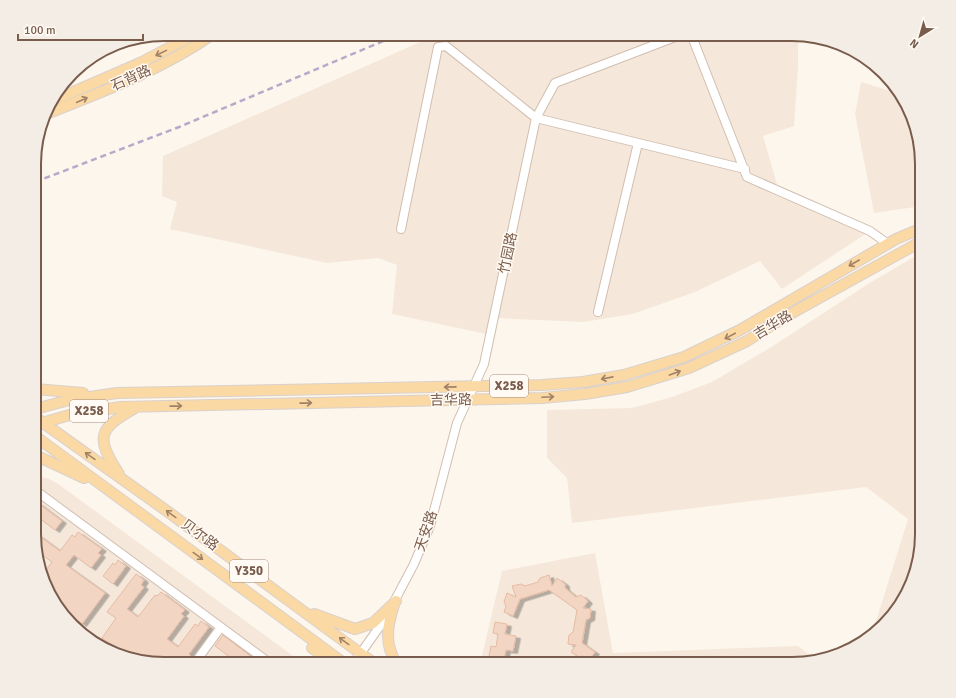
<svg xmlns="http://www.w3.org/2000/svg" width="956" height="698" font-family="Signika,'Noto Sans SC',sans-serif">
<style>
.residential{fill:#f5e8da}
.building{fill:#f3d5c3;stroke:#e6bba3;filter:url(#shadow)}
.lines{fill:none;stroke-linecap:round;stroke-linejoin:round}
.minor-casing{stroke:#d1beb0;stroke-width:10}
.major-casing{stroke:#dad1cd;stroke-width:12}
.minor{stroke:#fff;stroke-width:8}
.major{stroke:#fbd9a5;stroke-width:10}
.rail{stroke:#b9a8c9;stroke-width:2.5;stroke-dasharray:6 4;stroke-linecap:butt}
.oneway{stroke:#a18267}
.labels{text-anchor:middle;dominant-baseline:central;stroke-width:3;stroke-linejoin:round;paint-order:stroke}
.shield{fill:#fffaf3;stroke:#a28b7f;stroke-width:1}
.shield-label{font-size:13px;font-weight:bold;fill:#7a5c4d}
.street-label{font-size:14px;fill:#7a5c4d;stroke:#fffaf3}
.rim{fill:none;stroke:#7a5c4d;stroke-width:2}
</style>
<defs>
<filter id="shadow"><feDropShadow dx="4.5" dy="2.5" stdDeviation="0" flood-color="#0004"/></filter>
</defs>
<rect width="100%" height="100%" fill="#fdf6ec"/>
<!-- residential -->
<path class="residential" d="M 438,34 L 798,34 L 798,66 L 794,126 L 763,136 L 779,191 L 870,231 L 782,289 L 760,261 L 695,292 L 633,314 L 583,322 L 494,318 L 491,335 L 392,314 L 397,265 L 378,258 L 327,263 L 170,229 L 177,202 L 162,196 L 163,156 Z
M 861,82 L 897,93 L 908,106 L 922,156 L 922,206 L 874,213 L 855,114 Z
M 922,252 L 922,474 L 919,480 L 922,484 L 922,542 L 912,583 L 895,613 L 873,631 L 908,519 L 866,487 L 572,523 L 567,478 L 547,458 L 547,410 L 632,408 L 672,397 L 712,382 L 773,346 L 868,284 Z
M 35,476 L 47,478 L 57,483 L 304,664 L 156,664 L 115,654 L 85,637 L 51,599 L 35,551 Z
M 595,553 L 613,653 L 798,646 L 815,659 L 792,664 L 480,664 L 502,571 Z"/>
<!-- building -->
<path class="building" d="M 38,503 L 62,521 L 55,530 L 35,515 L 35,508 Z
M 78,532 L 102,549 L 98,553 L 101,555 L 91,568 L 74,555 L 66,565 L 105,593 L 82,624 L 51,599 L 43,574 L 52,562 L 35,550 L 35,533 L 60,551 L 72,535 L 75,537 Z
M 118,560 L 126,566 L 113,584 L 103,576 L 113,563 L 115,565 Z
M 136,574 L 144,580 L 141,585 L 144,587 L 127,609 L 138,617 L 155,595 L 157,596 L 161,592 L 185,610 L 181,614 L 184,616 L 167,639 L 178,647 L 195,624 L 198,626 L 201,621 L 209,627 L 189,654 L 191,656 L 185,664 L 156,664 L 129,658 L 102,638 L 116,618 L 107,612 Z
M 549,575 L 552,586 L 557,578 L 565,584 L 565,588 L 576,597 L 581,595 L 588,601 L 583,608 L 591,609 L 590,618 L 586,620 L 582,643 L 595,652 L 589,660 L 583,656 L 579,657 L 571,652 L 576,645 L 568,644 L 569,635 L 573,632 L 577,610 L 549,590 L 520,599 L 513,616 L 504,612 L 506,606 L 504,602 L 507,593 L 516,597 L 512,586 L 521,584 L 525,586 L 538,582 L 540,578 Z
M 495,622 L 507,624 L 505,634 L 516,636 L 513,651 L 506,650 L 503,664 L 490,664 L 492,657 L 489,656 L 491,646 L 496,647 L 498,634 L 493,633 Z
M 223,635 L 261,664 L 239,664 L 215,646 Z"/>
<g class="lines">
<defs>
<path id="minor" d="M 691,34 L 747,177 L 870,231 L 888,244
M 401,229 L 438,47 L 446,46 L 536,118 L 745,169
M 598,312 L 638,143
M 35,490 L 271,664
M 194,664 L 221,627
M 353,664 L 385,619 L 414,564 L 430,526 L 457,423 L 484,364 L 536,118 L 555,83 L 683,34"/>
<path id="major" d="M 50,102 L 142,62 L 195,34
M 46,114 C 102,92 163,69 213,34
M 35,389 L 83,393
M 35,409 L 69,400 L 117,393 L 542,385 L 583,382 L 624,375 L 684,357 L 740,330 L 896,239 L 922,228
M 35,417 L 171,514 L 375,664
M 35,425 L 73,414 L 121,407 L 542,398 L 585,394 L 627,387 L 689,368 L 747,341 L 783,318 L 922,241
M 35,436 L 345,664
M 35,455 L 84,478
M 119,474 C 95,437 98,429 135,408
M 394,605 C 387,626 384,645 397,664
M 314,614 L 355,629 L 373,623 L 396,601
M 312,648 L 321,654 L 328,664"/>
</defs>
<!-- minor casing -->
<use href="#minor" class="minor-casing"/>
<!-- major casing -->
<use href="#major" class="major-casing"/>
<!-- minor -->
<use href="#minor" class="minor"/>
<!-- major -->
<use href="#major" class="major"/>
<!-- rail -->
<path class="rail" d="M 35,182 L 179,127 L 400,34"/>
</g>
<!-- one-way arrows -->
<defs><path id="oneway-shaft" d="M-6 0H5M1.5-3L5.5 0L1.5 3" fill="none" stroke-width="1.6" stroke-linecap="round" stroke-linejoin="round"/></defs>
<g class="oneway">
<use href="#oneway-shaft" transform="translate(161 53) rotate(154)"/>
<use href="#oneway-shaft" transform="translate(82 100) rotate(-24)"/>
<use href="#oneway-shaft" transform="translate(854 263) rotate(150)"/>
<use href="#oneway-shaft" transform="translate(730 336) rotate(152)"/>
<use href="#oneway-shaft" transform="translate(675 373) rotate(-20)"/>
<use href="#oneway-shaft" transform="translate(607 378) rotate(169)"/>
<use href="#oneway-shaft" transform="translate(450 387) rotate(179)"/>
<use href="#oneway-shaft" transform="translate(548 397) rotate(-3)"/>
<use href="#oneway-shaft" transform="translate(306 403) rotate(-1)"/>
<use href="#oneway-shaft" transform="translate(176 406) rotate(-1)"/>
<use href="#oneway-shaft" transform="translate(90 456) rotate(-145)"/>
<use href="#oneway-shaft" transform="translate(171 514) rotate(-144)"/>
<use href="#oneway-shaft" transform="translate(198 556) rotate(36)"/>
<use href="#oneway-shaft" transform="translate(344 641) rotate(-144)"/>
</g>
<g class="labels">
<!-- shield labels -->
<g class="shield">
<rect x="490" y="375" width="38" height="22" rx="3"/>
<rect x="70" y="400" width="38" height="22" rx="3"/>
<rect x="230" y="560" width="38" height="22" rx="3"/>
</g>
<g class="shield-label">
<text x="509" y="386">X258</text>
<text x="89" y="411">X258</text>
<text x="249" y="571">Y350</text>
</g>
<!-- street labels -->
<g class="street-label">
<text transform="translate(131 78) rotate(-24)">石背路</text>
<text transform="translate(508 253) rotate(-78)">竹园路</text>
<text transform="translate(773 325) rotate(-31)">吉华路</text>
<text transform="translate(451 400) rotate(-1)">吉华路</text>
<text transform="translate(426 531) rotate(-71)">天安路</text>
<text transform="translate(200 535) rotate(36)">贝尔路</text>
</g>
</g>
<!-- crop -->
<path d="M0 0H956V698H0ZM164 41H792A123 123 0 0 1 915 164V534A123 123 0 0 1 792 657H164A123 123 0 0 1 41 534V164A123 123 0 0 1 164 41Z" fill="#f4ede6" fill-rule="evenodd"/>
<path class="rim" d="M164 41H792A123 123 0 0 1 915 164V534A123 123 0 0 1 792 657H164A123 123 0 0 1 41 534V164A123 123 0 0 1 164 41Z"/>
<!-- north arrow -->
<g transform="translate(920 36) rotate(217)" stroke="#fffaf3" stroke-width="3" paint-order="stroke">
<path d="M0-3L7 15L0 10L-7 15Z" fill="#7a5c4d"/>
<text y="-6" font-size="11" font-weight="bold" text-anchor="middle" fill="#7a5c4d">N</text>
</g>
<!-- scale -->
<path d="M18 34v6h125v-6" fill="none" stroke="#7a5c4d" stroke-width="2"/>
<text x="24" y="34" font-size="12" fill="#7a5c4d" stroke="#fffaf3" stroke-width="3" paint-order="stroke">100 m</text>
</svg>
